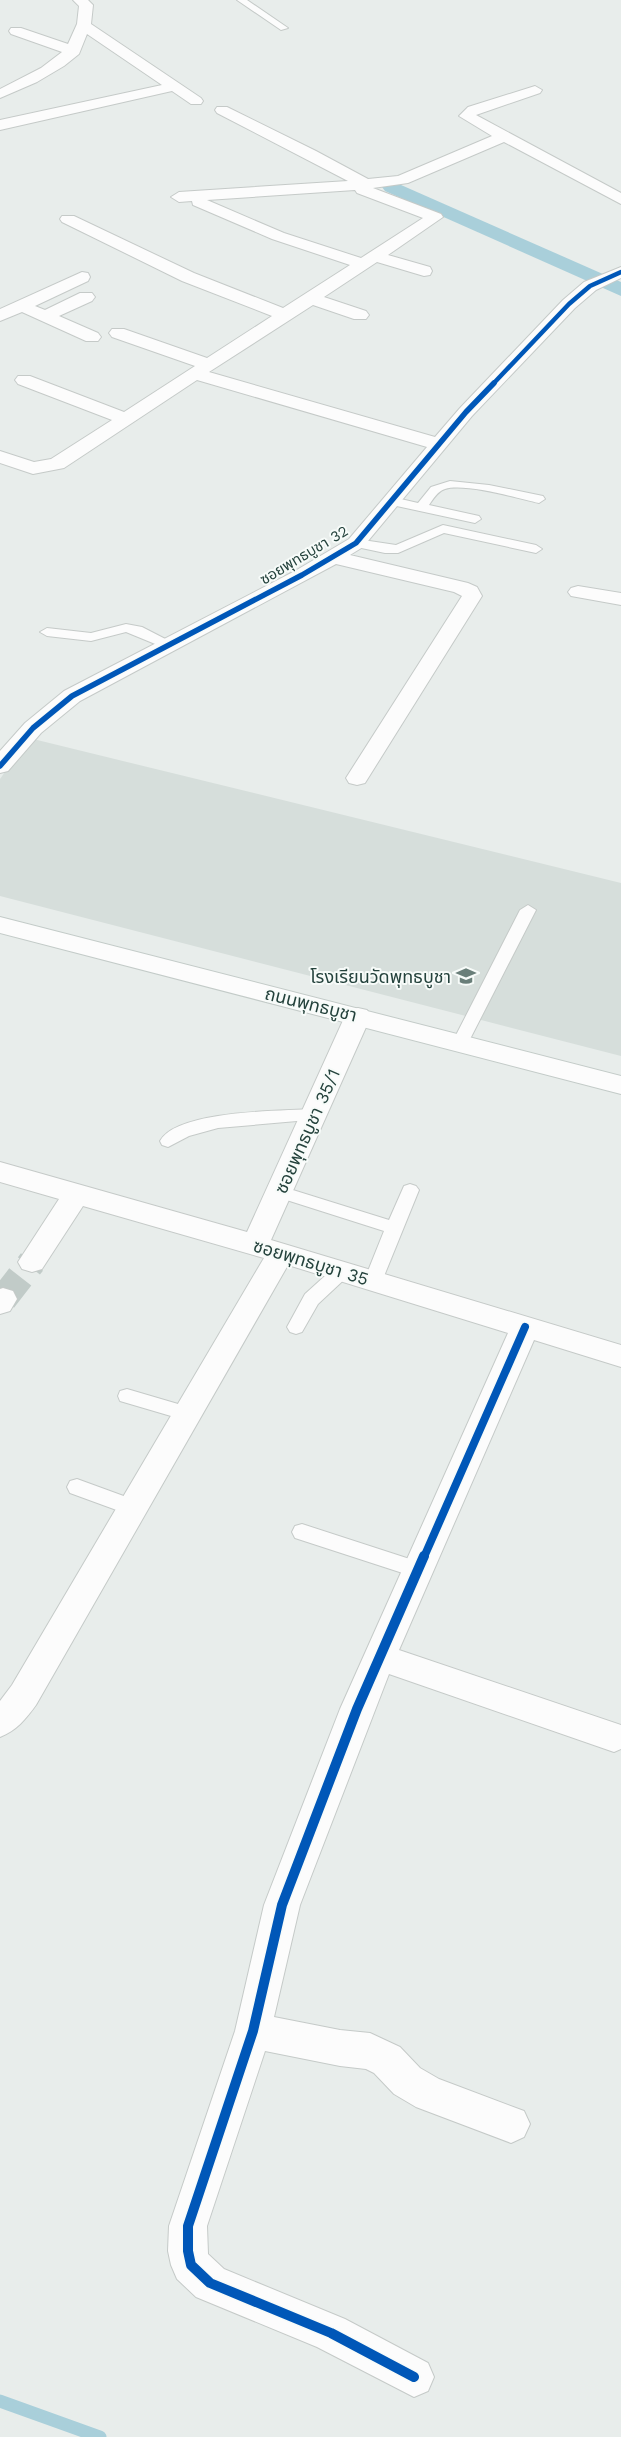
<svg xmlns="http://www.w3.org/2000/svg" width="621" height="2437" font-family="'Work Sans','Noto Sans Thai',sans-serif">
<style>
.built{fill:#d6dedb}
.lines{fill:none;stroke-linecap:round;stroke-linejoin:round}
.stream{stroke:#a9cfda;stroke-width:13}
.canal{fill:#a9cfda;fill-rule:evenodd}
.street-tunnel{stroke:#c1cbc8;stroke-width:28;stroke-dasharray:28 14;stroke-linecap:butt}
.lane-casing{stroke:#c5cac8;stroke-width:2}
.street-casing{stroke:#c5cac8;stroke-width:2}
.secondary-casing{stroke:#c3cbc8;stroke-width:2}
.lane{fill:#fcfcfc;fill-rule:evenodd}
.street{fill:#fcfcfc;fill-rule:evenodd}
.secondary{fill:#fcfcfc;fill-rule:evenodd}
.cycleway-far3-casing{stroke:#f7fbf9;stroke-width:6}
.cycleway-far2-casing{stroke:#f7fbf9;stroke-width:8}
.cycleway-far1-casing{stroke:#f7fbf9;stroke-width:11}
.cycleway-casing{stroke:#f7fbf9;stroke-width:13}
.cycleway-far3{stroke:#0057b8;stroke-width:4.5}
.cycleway-far2{stroke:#0057b8;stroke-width:5.5}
.cycleway-far1{stroke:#0057b8;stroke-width:8}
.cycleway{stroke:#0057b8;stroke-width:10}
.labels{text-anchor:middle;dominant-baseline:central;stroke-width:4;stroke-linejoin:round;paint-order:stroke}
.far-street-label{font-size:15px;fill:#24423c;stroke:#f7fbf9}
.poi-label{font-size:18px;fill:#24423c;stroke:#f7fbf9;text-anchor:end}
.street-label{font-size:18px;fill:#24423c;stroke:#f7fbf9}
</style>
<rect width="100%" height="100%" fill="#e8edeb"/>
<!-- built -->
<path class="built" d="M 29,738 L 621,883 L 621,1056 L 0,896 L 0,779 Z"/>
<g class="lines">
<!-- stream -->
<path class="stream" d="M 0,2401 L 100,2437"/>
<!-- canal -->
<path class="canal" d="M 392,181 L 621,282 L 621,296 L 385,191 L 382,187 L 385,183 Z"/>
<!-- street-tunnel -->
<path class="street-tunnel" d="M 3,1299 L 32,1262"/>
<defs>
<path id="lane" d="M 237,0 L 247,0 L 288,28 L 281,30 Z
M 450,481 L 489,485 L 543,496 L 545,499 L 539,503 C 518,498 465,483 445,489 C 438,491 433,499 429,505 L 479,516 L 481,519 L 475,523 L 392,505 L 386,501 L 392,497 L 418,503 L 431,487 Z
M 443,525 L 536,545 L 542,549 L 536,553 L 444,533 L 398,553 L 385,553 L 352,546 L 350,543 L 356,539 L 396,545 Z
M 126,624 L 142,627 L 177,645 L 175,648 L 165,648 L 126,632 L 91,641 L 47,636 L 40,632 L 47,628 L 91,633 Z
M 528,905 L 536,910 L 468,1043 L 466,1047 L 454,1047 L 452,1043 L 520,910 Z
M 314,1109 L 320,1111 L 322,1115 L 320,1119 L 218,1128 L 189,1136 L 168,1147 L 162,1145 L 160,1141 C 177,1110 281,1111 314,1109 Z
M 410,1184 L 416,1186 L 419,1190 L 382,1281 L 379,1286 L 373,1288 L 367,1286 L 364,1281 L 384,1231 L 274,1196 L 271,1192 L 274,1188 L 280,1186 L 389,1220 L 404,1186 Z
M 342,1264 L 348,1266 L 351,1271 L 348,1276 L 318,1304 L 302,1332 L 296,1334 L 290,1332 L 287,1327 L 305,1294 L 336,1266 Z
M 127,1389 L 195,1409 L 197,1414 L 195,1419 L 188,1421 L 120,1401 L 118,1396 L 120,1391 Z
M 77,1479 L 140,1502 L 143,1508 L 140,1514 L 133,1516 L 70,1493 L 67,1487 L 70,1481 Z
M 302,1524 L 425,1564 L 428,1570 L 425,1576 L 418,1578 L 295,1538 L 292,1532 L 295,1526 Z"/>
<path id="street" d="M 73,0 L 88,0 L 93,5 L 91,24 L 201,98 L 203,101 L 201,104 L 191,104 L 172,91 L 0,130 L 0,120 L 162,85 L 87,34 L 79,54 L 64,66 L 37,82 L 0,98 L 0,89 L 41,68 L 62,52 L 11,34 L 9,31 L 11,28 L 21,28 L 68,44 L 77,24 L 79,6 Z
M 535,86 L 542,90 L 540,93 L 476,115 L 621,193 L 621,204 L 504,142 L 408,183 L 373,188 L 441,214 L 443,217 L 388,255 L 430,267 L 432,271 L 430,275 L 424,276 L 377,262 L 324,297 L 366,311 L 369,315 L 366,319 L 354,319 L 313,305 L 209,372 L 435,437 L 460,408 L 563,300 L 584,282 L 621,267 L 621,278 L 596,290 L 575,308 L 472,416 L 363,547 L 350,555 L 468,583 L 477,587 L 482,596 L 365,783 L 357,785 L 349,783 L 346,778 L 462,596 L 454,592 L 336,564 L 80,701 L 41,733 L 8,771 L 0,773 L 0,751 L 25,723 L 64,691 L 295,571 L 349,539 L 427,447 L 197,380 L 64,468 L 33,474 L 0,463 L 0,451 L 34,462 L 51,459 L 112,420 L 18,384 L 15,380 L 18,376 L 30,376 L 124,412 L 195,366 L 112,337 L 109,333 L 112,329 L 124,329 L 207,358 L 272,316 L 182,281 L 62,222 L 60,219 L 62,216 L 74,216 L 194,273 L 283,308 L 350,265 L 272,239 L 193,205 L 192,201 L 179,202 L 171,197 L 179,192 L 348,181 L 217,113 L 215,110 L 217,107 L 227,107 L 316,151 L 368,179 L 398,176 L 492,136 L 459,116 L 468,107 ZM 355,190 L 357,193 L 423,218 L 361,258 L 284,233 L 207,200 Z
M 82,272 L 88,273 L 90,277 L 88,281 L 35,306 L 45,310 L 80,293 L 92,293 L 95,297 L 92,301 L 59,316 L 98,333 L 101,337 L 98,341 L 86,341 L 22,312 L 0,321 L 0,309 Z
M 578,586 L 621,593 L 621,605 L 571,596 L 568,592 L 571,588 Z
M 358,1008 L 367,1010 L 371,1016 L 271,1240 L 621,1345 L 621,1367 L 534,1340 L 399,1650 L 621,1725 L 621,1749 L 614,1752 L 389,1674 L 300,1905 L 274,2017 L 340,2030 L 370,2033 L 400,2047 L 420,2068 L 439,2079 L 524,2111 L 530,2124 L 524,2137 L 511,2143 L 416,2107 L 394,2094 L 374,2073 L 366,2069 L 340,2066 L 265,2051 L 207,2226 L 208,2254 L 224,2269 L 345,2319 L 428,2363 L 434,2377 L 428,2391 L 414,2397 L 317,2347 L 196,2297 L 177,2279 L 171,2265 L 168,2251 L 169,2226 L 235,2031 L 264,1905 L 340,1709 L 508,1333 L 288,1265 L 36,1705 C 25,1720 17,1730 0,1737 L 0,1701 L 12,1685 L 264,1258 L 83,1206 L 42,1269 L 32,1272 L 22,1269 L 18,1262 L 59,1199 L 0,1182 L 0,1162 L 247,1232 L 345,1016 L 349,1010 Z
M 3,1288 L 13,1291 L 17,1299 L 10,1311 L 0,1314 L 0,1289 Z"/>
<path id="secondary" d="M 0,917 L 621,1076 L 621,1094 L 0,933 Z"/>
</defs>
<!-- lane casing -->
<use href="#lane" class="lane-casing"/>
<!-- street casing -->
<use href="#street" class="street-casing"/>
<!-- secondary casing -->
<use href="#secondary" class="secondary-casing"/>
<!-- lane -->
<use href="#lane" class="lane"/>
<!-- street -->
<use href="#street" class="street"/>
<!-- secondary -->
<use href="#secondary" class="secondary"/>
<defs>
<path id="cycleway-far3" d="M 493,384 L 569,304 L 590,286 L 621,272"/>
<path id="cycleway-far2" d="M 0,766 L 33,728 L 72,696 L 302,575 L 356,543 L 466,412 L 494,383"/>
<path id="cycleway-far1" d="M 424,1557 L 525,1327"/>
<path id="cycleway" d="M 414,2377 L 331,2333 L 210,2283 L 191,2265 L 188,2251 L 188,2226 L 253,2031 L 282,1905 L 357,1709 L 424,1556"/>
</defs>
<!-- cycleway-far3 casing -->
<use href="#cycleway-far3" class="cycleway-far3-casing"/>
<!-- cycleway-far2 casing -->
<use href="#cycleway-far2" class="cycleway-far2-casing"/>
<!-- cycleway-far1 casing -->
<use href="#cycleway-far1" class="cycleway-far1-casing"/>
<!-- cycleway casing -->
<use href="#cycleway" class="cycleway-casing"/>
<!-- cycleway-far3 -->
<use href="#cycleway-far3" class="cycleway-far3"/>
<!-- cycleway-far2 -->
<use href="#cycleway-far2" class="cycleway-far2"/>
<!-- cycleway-far1 -->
<use href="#cycleway-far1" class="cycleway-far1"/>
<!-- cycleway -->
<use href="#cycleway" class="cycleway"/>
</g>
<!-- icons -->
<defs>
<symbol id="school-bare" viewBox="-9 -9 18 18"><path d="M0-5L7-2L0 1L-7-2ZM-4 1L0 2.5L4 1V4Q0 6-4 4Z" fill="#697e79" stroke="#f7fbf9" stroke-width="2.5" paint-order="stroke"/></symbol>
</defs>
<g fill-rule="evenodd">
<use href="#school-bare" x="452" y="962" width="28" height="28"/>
</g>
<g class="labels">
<!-- far-street labels -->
<g class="far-street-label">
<text transform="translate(304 555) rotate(-31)">ซอยพุทธบูชา 32</text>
</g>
<!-- poi labels -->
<g class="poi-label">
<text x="451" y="976">โรงเรียนวัดพุทธบูชา</text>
</g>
<!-- street labels -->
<g class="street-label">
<text transform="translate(311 1004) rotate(14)">ถนนพุทธบูชา</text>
<text transform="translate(307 1131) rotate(-66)">ซอยพุทธบูชา 35/1</text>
<text transform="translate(311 1262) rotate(17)">ซอยพุทธบูชา 35</text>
</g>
</g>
</svg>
